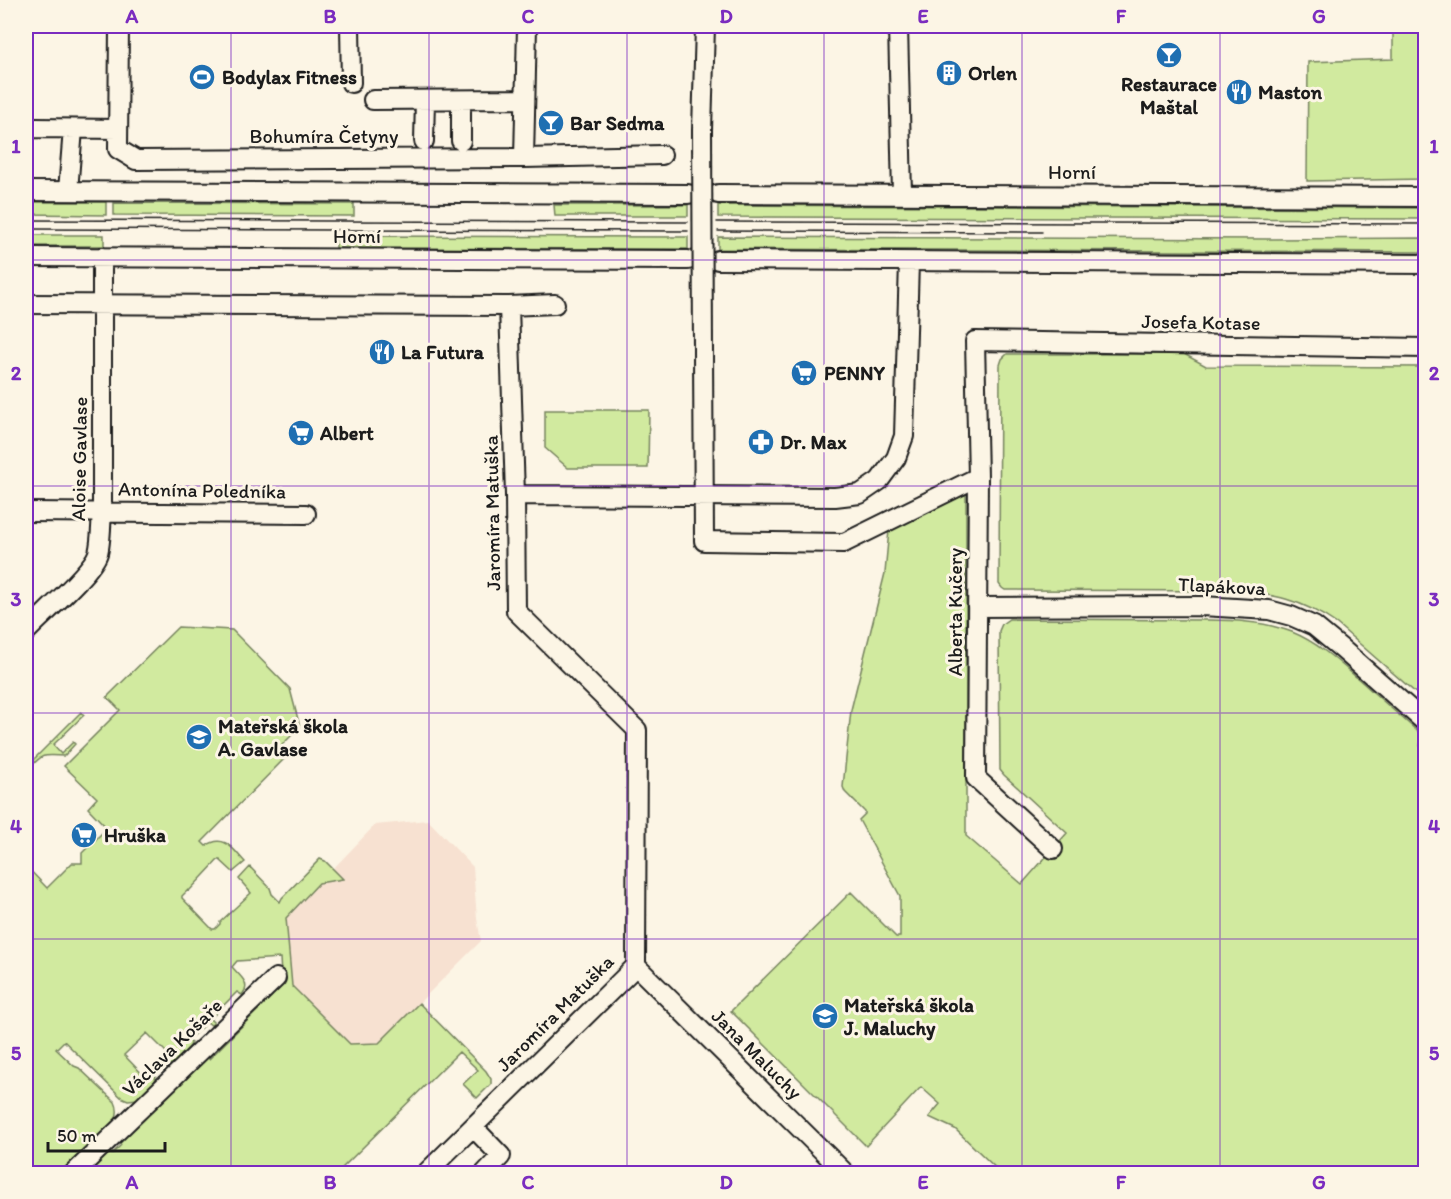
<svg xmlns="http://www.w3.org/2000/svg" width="1451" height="1199" font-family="Itim,sans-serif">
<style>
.built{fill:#f7e1d1}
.green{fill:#d1ea9f;stroke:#76835e;stroke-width:1.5}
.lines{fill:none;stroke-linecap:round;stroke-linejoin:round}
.minor-casing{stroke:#1c1c1c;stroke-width:22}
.minor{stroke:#fcf5e5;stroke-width:18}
.tram{stroke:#1c1c1c;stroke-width:1.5}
.minor-bridge-casing{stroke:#1c1c1c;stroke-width:22;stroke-linecap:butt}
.minor-bridge{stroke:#fcf5e5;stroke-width:18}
.grid{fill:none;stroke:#7b2cbf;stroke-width:1.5;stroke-opacity:0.55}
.labels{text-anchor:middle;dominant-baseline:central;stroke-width:6;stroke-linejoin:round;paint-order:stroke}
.poi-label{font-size:20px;font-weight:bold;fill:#1c1c1c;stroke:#fcf5e5;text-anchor:start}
.street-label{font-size:20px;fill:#1c1c1c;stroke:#fcf5e5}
.neatline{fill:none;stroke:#7b2cbf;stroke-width:2}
.grid-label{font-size:20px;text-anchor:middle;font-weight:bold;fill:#7b2cbf}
</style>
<rect width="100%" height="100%" fill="#fcf5e5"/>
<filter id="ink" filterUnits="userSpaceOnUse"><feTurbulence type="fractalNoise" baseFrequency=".0167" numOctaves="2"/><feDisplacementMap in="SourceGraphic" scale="12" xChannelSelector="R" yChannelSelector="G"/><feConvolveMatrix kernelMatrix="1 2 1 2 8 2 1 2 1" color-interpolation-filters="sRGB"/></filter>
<g filter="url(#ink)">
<!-- built -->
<path class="built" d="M 428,820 L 473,867 L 477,919 L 481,941 L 379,1043 L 350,1044 L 292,986 L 286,918 L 375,825 Z"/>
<!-- green -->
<path class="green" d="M 1393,26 L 1425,26 L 1425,179 L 1307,181 L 1308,62 L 1393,59 Z
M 26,202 L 106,202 L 106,215 L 26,214 Z
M 114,203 L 354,204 L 354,216 L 114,215 Z
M 554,205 L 688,205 L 688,216 L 555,216 Z
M 718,205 L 1425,208 L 1426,219 L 718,217 Z
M 26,235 L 104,235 L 104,246 L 26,246 Z
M 336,236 L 688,237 L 688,249 L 336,248 Z
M 718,237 L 1271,239 L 1425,238 L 1426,252 L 718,249 Z
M 1007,354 L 1184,354 L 1206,366 L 1425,367 L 1425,701 L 1337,624 C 1301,599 1274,594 1231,591 L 1005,590 L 1002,588 L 999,584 L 1000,365 L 1002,359 Z
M 545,410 L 649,410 L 648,468 L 568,468 L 545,448 Z
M 966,494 L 966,836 L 1022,884 L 1067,833 L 1004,775 L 1000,770 L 999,631 L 1002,624 L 1009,619 L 1210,620 C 1237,620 1266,622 1292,632 C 1319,643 1341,664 1363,683 C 1383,701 1402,718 1422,735 L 1420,746 L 1426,751 L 1425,1173 L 1001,1173 L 955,1129 L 929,1117 L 940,1104 L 921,1087 L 866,1146 L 731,1011 L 851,892 L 896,937 L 900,937 L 900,896 L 859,820 L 865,814 L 865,812 L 845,792 L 843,787 L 851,710 L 885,573 L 889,530 Z
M 178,627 L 232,630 L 290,689 L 300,727 L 279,748 L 286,756 L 285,758 L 202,842 L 206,846 C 224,833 233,849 245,862 L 233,872 L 220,860 L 218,860 L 189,891 L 188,890 L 182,896 L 182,898 L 212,929 L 215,929 L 220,924 L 220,922 L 251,893 L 239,879 L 250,867 L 270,888 L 272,894 L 280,902 L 282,898 L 320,859 L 325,861 L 343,879 L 319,883 L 286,918 L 292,986 L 350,1044 L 379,1043 L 419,1003 L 486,1071 L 491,1079 L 491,1084 L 477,1098 L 463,1084 L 478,1070 L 459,1052 L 337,1173 L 82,1173 L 109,1151 L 112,1154 L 121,1145 L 116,1141 C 150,1118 176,1085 204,1055 L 209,1059 L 272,996 L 267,990 L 281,975 L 280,958 L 237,961 L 232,967 C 240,976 252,984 242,995 L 237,992 L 210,1019 L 214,1023 L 211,1025 L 207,1022 L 189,1039 L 191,1043 L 190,1046 L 173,1064 L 169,1065 L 164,1063 L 170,1056 L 147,1033 L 124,1055 L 147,1079 L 154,1072 L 156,1075 L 155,1081 L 138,1099 L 128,1100 L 121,1097 L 64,1041 L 56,1049 L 74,1066 L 79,1068 L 115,1102 C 118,1108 118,1114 115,1121 L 62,1173 L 26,1173 L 26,866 L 47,888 L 72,863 L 82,863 L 82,853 L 107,828 L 88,808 L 97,798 L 64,766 L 120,710 L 107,697 Z
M 81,712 L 84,715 L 53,745 L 61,754 L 73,742 L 75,744 L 64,756 C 39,754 42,755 26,772 L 26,767 Z"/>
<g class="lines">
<defs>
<path id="minor" d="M 119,26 L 118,149 L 136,160 L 524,158 L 527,26
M 350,26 L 351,83
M 898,26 L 902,194
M 373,100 L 525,99
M 26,129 L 36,128 L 118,129
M 702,130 L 705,26
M 424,141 L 425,100
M 461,141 L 461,100
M 524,158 L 662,155
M 26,191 L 688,194
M 68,191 L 73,129
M 718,194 L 1426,197
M 26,257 L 688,260
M 718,260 L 1426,264
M 26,304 L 509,306 L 555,304
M 703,351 L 704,541 L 844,543 L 978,477
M 515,495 L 835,497 L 860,494 L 879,481 L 896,458 L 904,436 L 909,262
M 26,512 L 306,514
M 977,607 L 1202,606 L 1269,610 L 1291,616 L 1314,626 L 1342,649 L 1426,723
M 26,632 C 41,616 93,571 98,553 C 101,543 101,523 102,512 L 102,257
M 1053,849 L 976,778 L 978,477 L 975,341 L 1426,348
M 636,966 L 846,1174
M 473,1127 L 501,1156 L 484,1174
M 73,1174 L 276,978
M 425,1174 L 636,966 L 637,730 L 516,611 L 515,495 L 509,306"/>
</defs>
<!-- minor casing -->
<use href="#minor" class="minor-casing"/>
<!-- minor -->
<use href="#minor" class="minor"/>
<!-- tram -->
<path class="tram" d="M 26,220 L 688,222
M 717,222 L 1426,224
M 26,229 L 688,231
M 718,231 L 1042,232"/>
<defs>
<path id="minor-bridge" d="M 702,130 L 703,351"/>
</defs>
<!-- minor-bridge casing -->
<use href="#minor-bridge" class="minor-bridge-casing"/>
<!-- minor-bridge -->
<use href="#minor-bridge" class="minor-bridge"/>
</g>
</g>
<!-- grid -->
<path class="grid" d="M 231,26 L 231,1174M 429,26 L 429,1174M 627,26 L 627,1174M 824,26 L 824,1174M 1022,26 L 1022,1174M 1220,26 L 1220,1174M 26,260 L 1426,260M 26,486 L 1426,486M 26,713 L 1426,713M 26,939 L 1426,939"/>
<!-- icons -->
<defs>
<symbol id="bar-disc" viewBox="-11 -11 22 22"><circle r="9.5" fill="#1f6fb2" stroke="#fcf5e5"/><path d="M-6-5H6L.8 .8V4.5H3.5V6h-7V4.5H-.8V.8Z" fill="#fff"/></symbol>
<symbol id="building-disc" viewBox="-11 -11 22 22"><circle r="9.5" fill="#1f6fb2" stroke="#fcf5e5"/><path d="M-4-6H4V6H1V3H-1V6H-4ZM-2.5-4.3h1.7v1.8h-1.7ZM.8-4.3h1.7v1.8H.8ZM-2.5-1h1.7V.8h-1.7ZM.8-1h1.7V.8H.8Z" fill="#fff"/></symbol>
<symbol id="stadium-disc" viewBox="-11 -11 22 22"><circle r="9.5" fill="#1f6fb2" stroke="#fcf5e5"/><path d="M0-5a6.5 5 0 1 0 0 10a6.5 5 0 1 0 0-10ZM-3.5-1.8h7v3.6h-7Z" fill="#fff"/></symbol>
<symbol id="restaurant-disc" viewBox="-11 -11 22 22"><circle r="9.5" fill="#1f6fb2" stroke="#fcf5e5"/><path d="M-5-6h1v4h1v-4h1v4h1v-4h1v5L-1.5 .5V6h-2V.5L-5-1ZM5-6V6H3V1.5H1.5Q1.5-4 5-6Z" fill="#fff"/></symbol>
<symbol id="supermarket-disc" viewBox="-11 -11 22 22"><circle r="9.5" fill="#1f6fb2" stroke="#fcf5e5"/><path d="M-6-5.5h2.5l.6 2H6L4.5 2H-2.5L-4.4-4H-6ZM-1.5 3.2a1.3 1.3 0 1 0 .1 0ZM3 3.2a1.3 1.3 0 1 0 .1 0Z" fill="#fff"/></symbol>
<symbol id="pharmacy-disc" viewBox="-11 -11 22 22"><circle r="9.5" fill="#1f6fb2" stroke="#fcf5e5"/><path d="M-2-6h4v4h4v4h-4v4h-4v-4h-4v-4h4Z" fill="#fff"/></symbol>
<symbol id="school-disc" viewBox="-11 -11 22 22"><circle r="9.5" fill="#1f6fb2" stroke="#fcf5e5"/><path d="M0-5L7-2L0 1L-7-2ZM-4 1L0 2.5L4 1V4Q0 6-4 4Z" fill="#fff"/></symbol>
</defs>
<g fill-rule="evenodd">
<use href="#bar-disc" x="1154" y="40" width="30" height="30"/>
<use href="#building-disc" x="934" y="58" width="30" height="30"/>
<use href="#stadium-disc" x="187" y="62" width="30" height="30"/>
<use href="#restaurant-disc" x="1224" y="77" width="30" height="30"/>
<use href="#bar-disc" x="536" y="108" width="30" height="30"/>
<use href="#restaurant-disc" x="367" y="337" width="30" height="30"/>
<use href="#supermarket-disc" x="789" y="358" width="30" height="30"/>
<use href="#supermarket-disc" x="286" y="418" width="30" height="30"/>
<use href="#pharmacy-disc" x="746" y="427" width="30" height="30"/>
<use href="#school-disc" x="184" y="722" width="30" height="30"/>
<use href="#supermarket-disc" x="69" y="820" width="30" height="30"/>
<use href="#school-disc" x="810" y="1001" width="30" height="30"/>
</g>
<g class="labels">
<!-- poi labels -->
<g class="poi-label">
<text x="968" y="73">Orlen</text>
<text x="222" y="77">Bodylax Fitness</text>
<text x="1169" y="84" text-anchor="middle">Restaurace<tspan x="1169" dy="23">Maštal</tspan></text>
<text x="1258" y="92">Maston</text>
<text x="570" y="123">Bar Sedma</text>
<text x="401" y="352">La Futura</text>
<text x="824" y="373">PENNY</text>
<text x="320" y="433">Albert</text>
<text x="780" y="442">Dr. Max</text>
<text x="218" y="726">Mateřská škola<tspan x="218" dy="23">A. Gavlase</tspan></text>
<text x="104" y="835">Hruška</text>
<text x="844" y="1005">Mateřská škola<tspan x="844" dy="23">J. Maluchy</tspan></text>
</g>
<!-- street labels -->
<g class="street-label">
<text x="324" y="136">Bohumíra Četyny</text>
<text x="1072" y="172">Horní</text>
<text x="357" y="236">Horní</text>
<text transform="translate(1201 322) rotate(1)">Josefa Kotase</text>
<text transform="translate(79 459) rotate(-89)">Aloise Gavlase</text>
<text transform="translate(202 490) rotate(1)">Antonína Poledníka</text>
<text transform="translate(492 513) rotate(-91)">Jaromíra Matuška</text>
<text transform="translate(1222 586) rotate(3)">Tlapákova</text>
<text transform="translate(955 612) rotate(-90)">Alberta Kučery</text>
<text transform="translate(555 1013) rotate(-45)">Jaromíra Matuška</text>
<text transform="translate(172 1047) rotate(-44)">Václava Košaře</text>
<text transform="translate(757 1054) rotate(45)">Jana Maluchy</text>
</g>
</g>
<!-- margin -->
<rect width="1451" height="1199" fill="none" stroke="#fcf5e5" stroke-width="66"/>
<!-- scale -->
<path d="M48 1142v9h117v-9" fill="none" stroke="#1c1c1c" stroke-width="3"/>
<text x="57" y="1142" font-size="18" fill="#1c1c1c" stroke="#fcf5e5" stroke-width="4.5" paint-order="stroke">50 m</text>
<rect x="33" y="33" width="1385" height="1133" class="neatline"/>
<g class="grid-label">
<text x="132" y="23">A</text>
<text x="330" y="23">B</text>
<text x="528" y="23">C</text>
<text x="726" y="23">D</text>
<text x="923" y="23">E</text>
<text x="1121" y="23">F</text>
<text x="1319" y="23">G</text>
<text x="16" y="153">1</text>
<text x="1434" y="153">1</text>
<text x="16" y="380">2</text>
<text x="1434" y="380">2</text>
<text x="16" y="606">3</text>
<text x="1434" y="606">3</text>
<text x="16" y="833">4</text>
<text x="1434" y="833">4</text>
<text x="16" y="1060">5</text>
<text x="1434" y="1060">5</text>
<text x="132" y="1189">A</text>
<text x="330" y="1189">B</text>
<text x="528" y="1189">C</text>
<text x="726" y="1189">D</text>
<text x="923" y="1189">E</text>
<text x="1121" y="1189">F</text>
<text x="1319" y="1189">G</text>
</g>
</svg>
